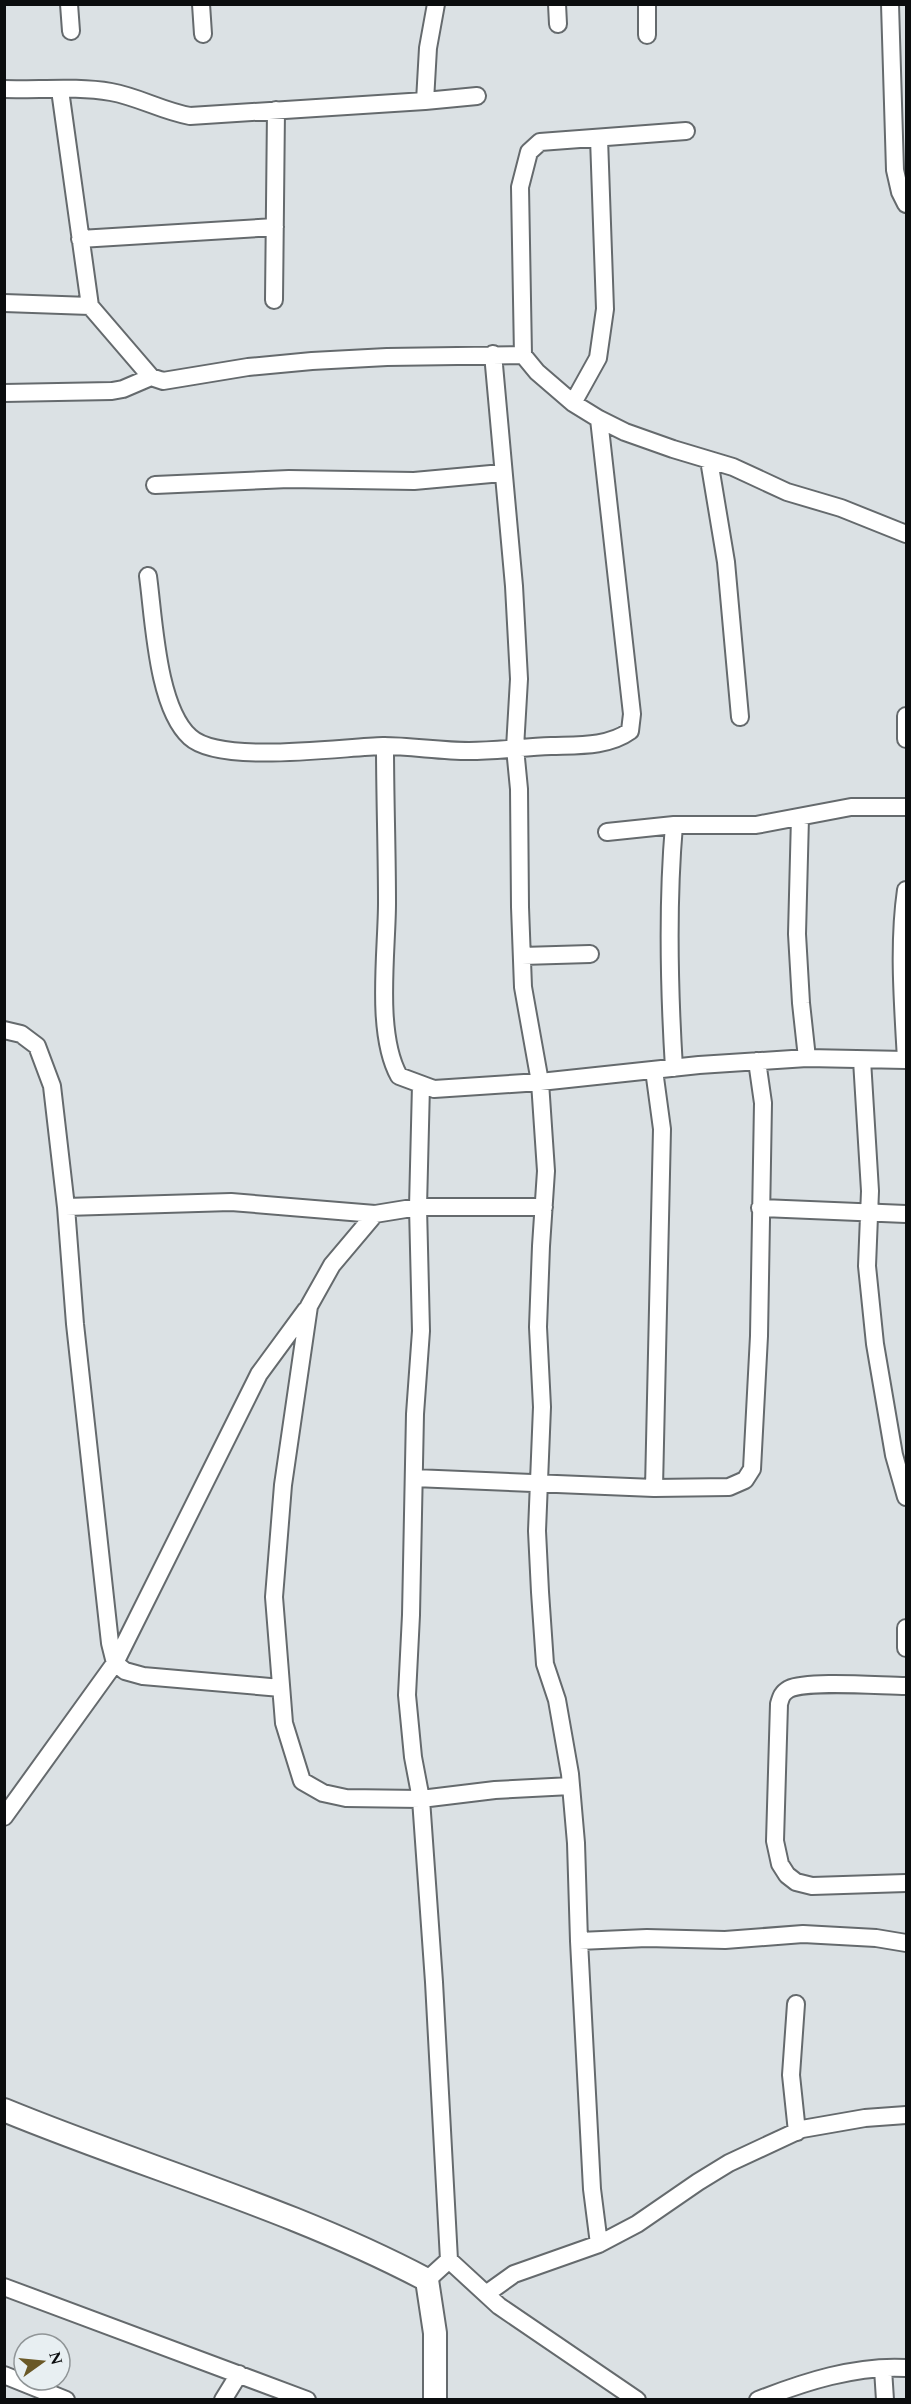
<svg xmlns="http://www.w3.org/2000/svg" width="911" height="2404" font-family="Spectral,serif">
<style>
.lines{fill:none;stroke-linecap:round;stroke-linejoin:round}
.street-casing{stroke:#656a6d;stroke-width:20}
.secondary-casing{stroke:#656a6d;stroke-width:26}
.street{stroke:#fff;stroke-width:16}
.secondary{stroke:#fff;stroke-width:22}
</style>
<rect width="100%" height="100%" fill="#dbe1e4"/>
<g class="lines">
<defs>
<path id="street" d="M 69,4 L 71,31
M 201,4 L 203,34
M 557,4 L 558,24
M 890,4 L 895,170 L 900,192 L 906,204
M 647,35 L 647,4
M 4,89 C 39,90 77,86 111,92 C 139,97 162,111 190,116 L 425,101 L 477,96
M 60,90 L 90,306
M 425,101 L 428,48 L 436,4
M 80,239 L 275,227
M 274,300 L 276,110
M 4,303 L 90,306 L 151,377 L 163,381 L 248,367 L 312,361 L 387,357 L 523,355 L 537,372 L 573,403 L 599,419 L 625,432 L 673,449 L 733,467 L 787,492 L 841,508 L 906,534
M 493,354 L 514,586 L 519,679 L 515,748 L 519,789 L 520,907 L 523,987 L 540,1082 L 546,1171 L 541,1246 L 538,1327 L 542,1407 L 537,1531 L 540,1592 L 545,1664 L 557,1700 L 570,1774 L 576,1843 L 579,1941 L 592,2189 L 599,2244
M 523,355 L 520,187 L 529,152 L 540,142 L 686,131
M 4,393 L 112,391 L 123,389 L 151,377
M 573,403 L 598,358 L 605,309 L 599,138
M 709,460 L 726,562 L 740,717
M 155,485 L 289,479 L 414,481 L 502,473
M 148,576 C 154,620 157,707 190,737 C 220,765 341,747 383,746 C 411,746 440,751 469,751 C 496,751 524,747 551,746 C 577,745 608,747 630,731 L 632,714 L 599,419
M 906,739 L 906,716
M 385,746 C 385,798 387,850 387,903 C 387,951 375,1033 399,1076 L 434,1089 L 540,1082 L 699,1065 L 807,1058 L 906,1060
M 800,817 L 797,934 L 801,1003 L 807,1058
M 607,832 L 674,825 L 756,825 L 851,807 L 906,807
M 906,890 C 898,946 903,1003 906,1060
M 522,956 L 590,954
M 4,1030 L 21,1034 L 37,1046 L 52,1086 L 66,1207 L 75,1324 L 110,1643 L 115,1663 L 125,1671 L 143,1676 L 281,1688
M 862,1060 L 870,1191 L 867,1266 L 875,1344 L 894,1455 L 906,1497
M 674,1068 C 669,987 667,906 674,825
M 421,1085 L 418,1207 L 421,1331 L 415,1414 L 411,1615 L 407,1695 L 413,1757 L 421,1799 L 434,1982 L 449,2260 L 427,2280
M 66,1207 L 231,1202 L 375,1214
M 544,1207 L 418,1207 L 375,1214 L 332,1265 L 309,1306 L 283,1485 L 274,1597 L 284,1723 L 302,1781 L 323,1793 L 346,1798 L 421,1799 L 495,1790 L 571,1786
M 760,1208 L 906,1214
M 414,1478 L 654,1488 L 662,1129 L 654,1070
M 654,1488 L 729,1487 L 745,1480 L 752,1469 L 759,1336 L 763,1103 L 757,1061
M 906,1628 L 906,1648
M 906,1686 C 882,1686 808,1680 789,1689 C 782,1693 781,1697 779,1704 L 775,1841 L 780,1864 L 787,1875 L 796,1882 L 812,1886 L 906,1883
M 4,1817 L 115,1663 L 259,1374 L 306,1310
M 579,1941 L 647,1938 L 725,1940 L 803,1934 L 876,1938 L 906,1943
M 796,2004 L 791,2075 L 797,2132
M 449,2260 L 499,2306 L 637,2400
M 4,2287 L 307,2400
M 486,2294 L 514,2274 L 599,2244 L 637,2224 L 698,2182 L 729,2163 L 802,2129 L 865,2118 L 906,2115
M 883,2369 L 885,2400
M 4,2375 L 66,2400
M 223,2400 L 239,2374
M 758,2400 C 804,2382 856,2365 906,2368"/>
<path id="secondary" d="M 4,2110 C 145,2168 293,2209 427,2280 L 435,2333 L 435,2400"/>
</defs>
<!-- street casing -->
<use href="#street" class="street-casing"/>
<!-- secondary casing -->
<use href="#secondary" class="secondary-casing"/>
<!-- street -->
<use href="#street" class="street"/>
<!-- secondary -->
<use href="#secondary" class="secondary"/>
</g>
<!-- border -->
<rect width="911" height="2404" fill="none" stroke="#0b0d0e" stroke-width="12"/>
<!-- north arrow -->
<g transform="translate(42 2362) rotate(75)"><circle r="28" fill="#e8eff2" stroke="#909597" stroke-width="1.5"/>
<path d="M0-4.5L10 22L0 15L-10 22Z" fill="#6a5826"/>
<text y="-9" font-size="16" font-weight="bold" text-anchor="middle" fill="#0b0d0e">N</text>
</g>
</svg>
